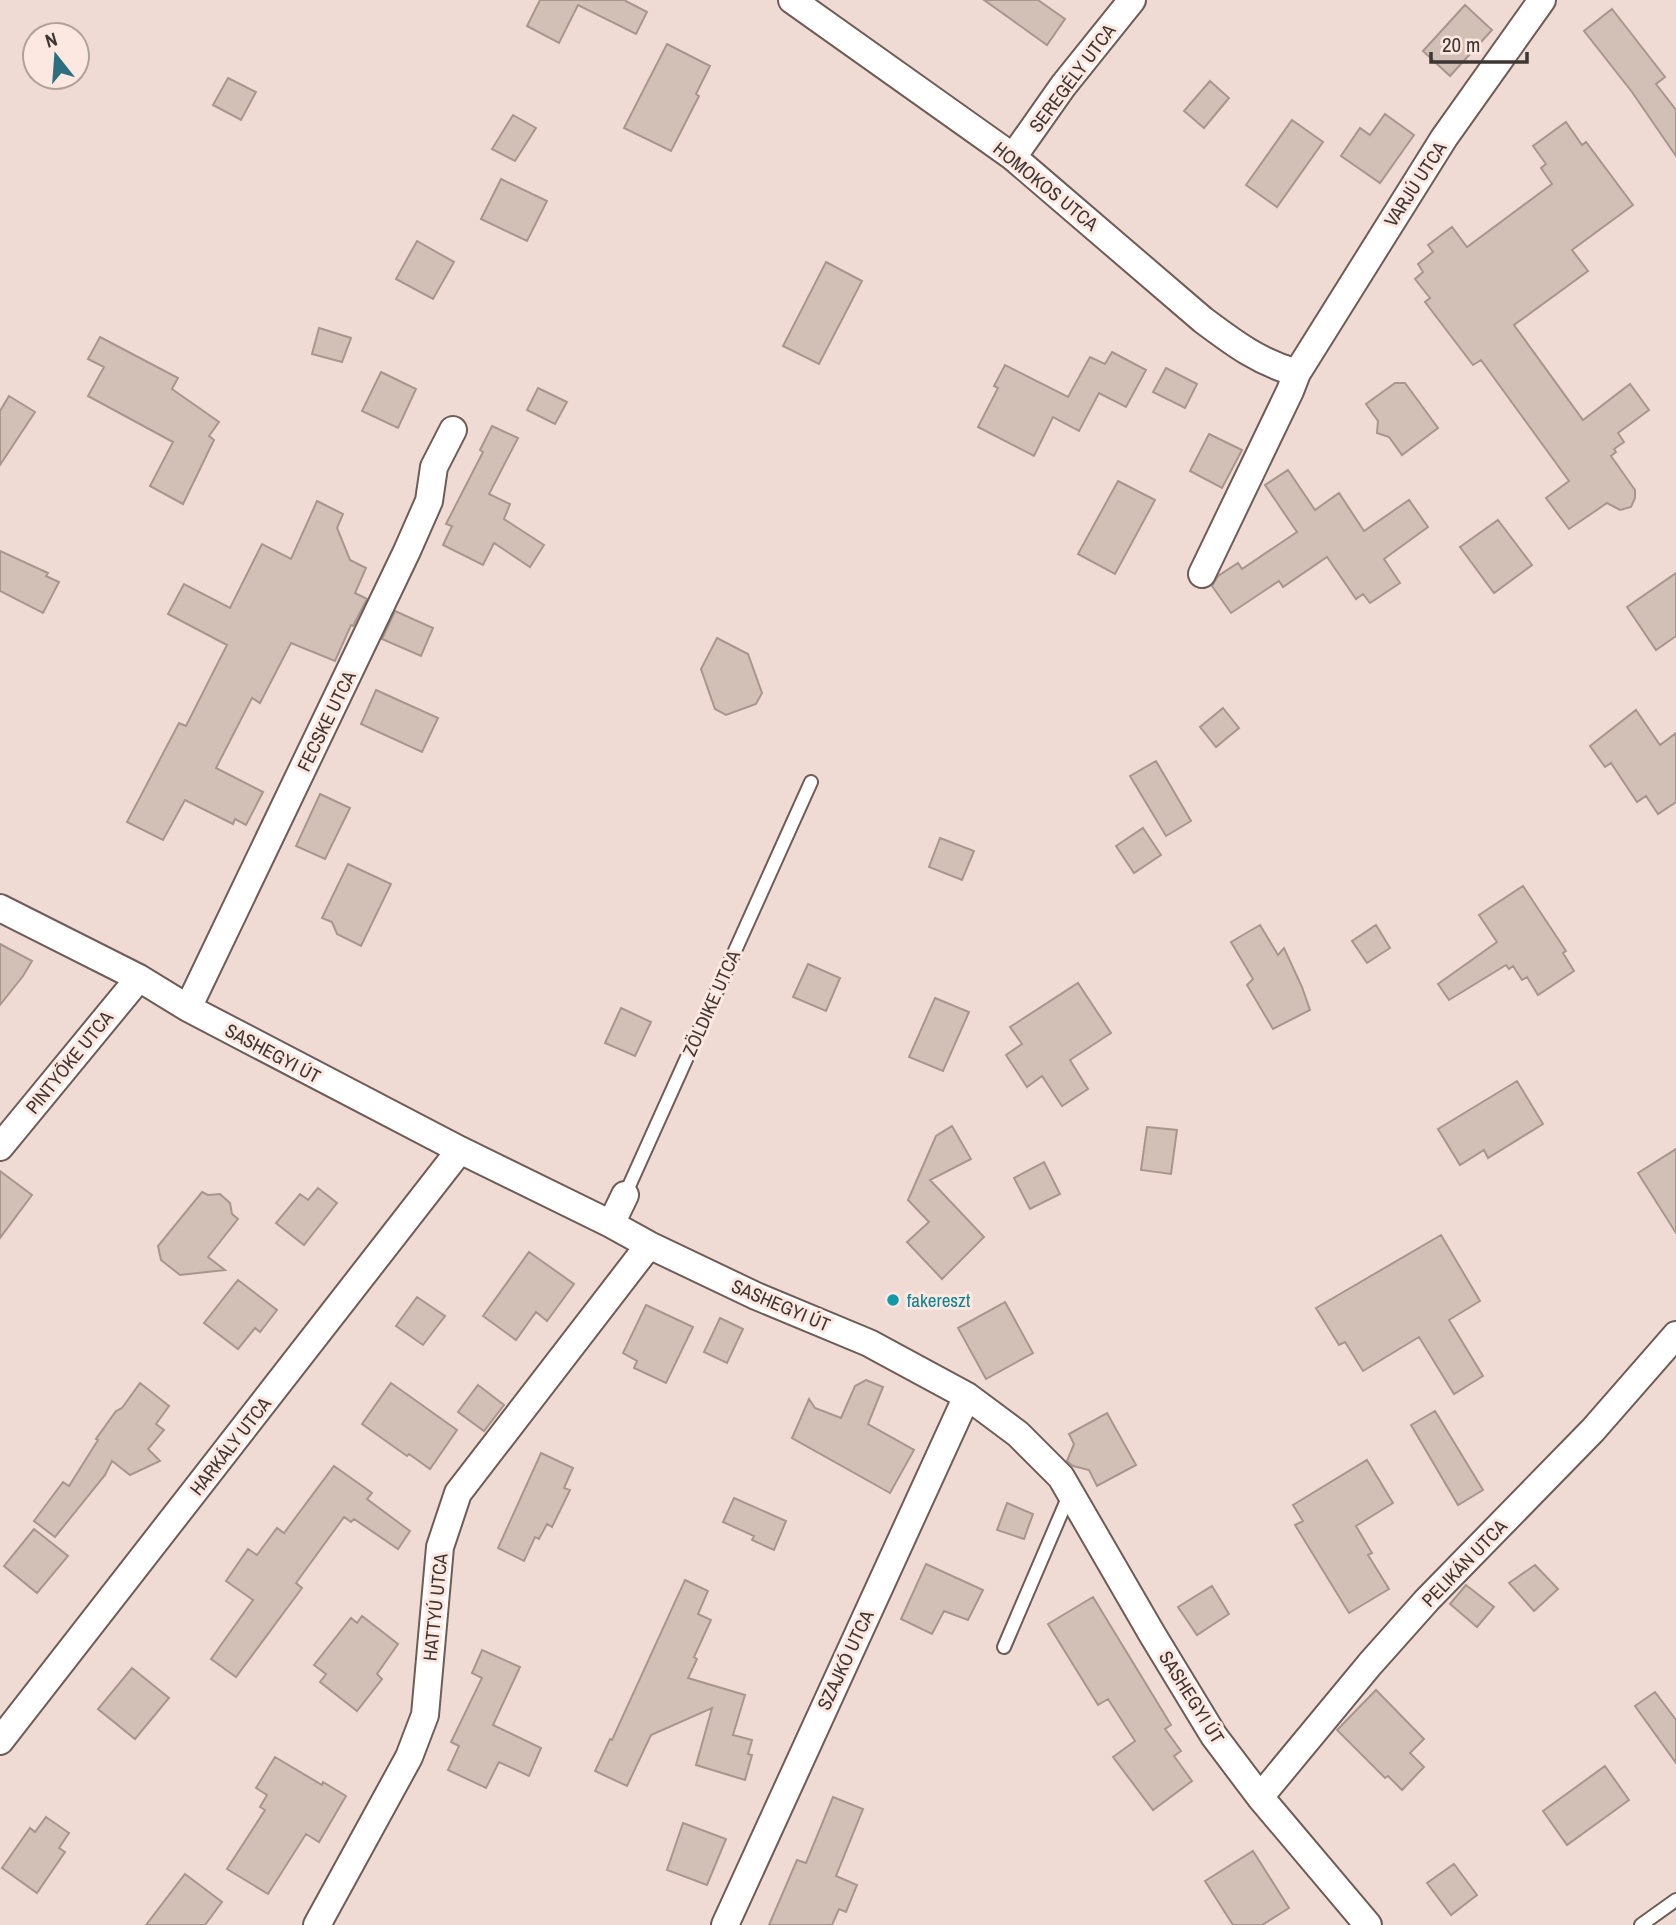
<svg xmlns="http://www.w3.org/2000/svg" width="1676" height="1925" font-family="'Archivo Narrow',sans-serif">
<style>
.building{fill:#d2bfb6;stroke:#a8968d;stroke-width:2}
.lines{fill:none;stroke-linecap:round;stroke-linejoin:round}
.service-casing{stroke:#6e5c56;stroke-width:16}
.minor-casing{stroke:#6e5c56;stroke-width:30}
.service{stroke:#fff;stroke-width:12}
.minor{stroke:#fff;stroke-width:26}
.culture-dot{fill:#0f9aa8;stroke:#fde8e1;stroke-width:2.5}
.labels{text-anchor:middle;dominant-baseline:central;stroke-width:6;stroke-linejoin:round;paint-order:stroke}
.street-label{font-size:19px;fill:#3e3633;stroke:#fde8e1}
.culture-label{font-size:19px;fill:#0d838f;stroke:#fde8e1;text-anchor:start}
</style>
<rect width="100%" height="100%" fill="#f0dbd4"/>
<!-- building -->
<path class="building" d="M 540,0 L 624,0 L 647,12 L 636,34 L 578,5 L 559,43 L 527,26 Z
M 984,0 L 1038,0 L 1065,19 L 1047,45 Z
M 1465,5 L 1492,30 L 1450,76 L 1423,51 Z
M 1612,9 L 1665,77 L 1656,84 L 1676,110 L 1676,156 L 1632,92 L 1584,31 Z
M 667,44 L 710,66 L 696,94 L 699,96 L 671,151 L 624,128 Z
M 228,78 L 256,92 L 241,120 L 213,105 Z
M 1210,81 L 1229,98 L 1204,128 L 1184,111 Z
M 1385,114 L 1414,135 L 1380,183 L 1341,156 L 1360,128 L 1370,135 Z
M 513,115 L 536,128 L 515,161 L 492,149 Z
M 1292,120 L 1323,142 L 1277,207 L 1246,185 Z
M 1566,122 L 1582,145 L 1586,142 L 1633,205 L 1572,250 L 1588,271 L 1514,325 L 1583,420 L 1630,384 L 1649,410 L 1618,433 L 1624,442 L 1614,449 L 1616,452 L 1611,456 L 1635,490 L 1635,498 L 1631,507 L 1620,510 L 1607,503 L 1569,529 L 1546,498 L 1569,481 L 1481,360 L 1473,365 L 1425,302 L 1430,298 L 1415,279 L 1423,272 L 1418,264 L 1433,252 L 1428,245 L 1452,227 L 1467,247 L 1552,184 L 1541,168 L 1546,164 L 1533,146 Z
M 501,179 L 547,201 L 527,241 L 481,219 Z
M 417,241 L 454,262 L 433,299 L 396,279 Z
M 826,262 L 862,281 L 819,364 L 783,346 Z
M 319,328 L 351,338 L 342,362 L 312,354 Z
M 100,337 L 178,378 L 172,389 L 219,422 L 209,436 L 214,440 L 183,504 L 150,486 L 173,442 L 88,396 L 104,367 L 88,359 Z
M 1112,352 L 1146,370 L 1126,407 L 1099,393 L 1079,431 L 1053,417 L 1034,456 L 978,427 L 998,388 L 994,386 L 1005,365 L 1068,397 L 1090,357 L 1105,364 Z
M 1166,368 L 1197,384 L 1185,408 L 1153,392 Z
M 381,372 L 416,389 L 398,428 L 362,411 Z
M 1395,383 L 1405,383 L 1438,428 L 1402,455 L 1389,437 L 1377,433 L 1378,421 L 1366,404 Z
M 538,388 L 567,402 L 555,424 L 527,410 Z
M 9,396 L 35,412 L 0,465 L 0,411 Z
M 492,426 L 518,438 L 489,494 L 510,504 L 504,519 L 544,545 L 530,567 L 494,543 L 483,565 L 443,545 L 452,526 L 446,524 L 483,452 L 480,450 Z
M 1209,434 L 1242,450 L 1222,488 L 1190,471 Z
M 1288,470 L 1315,510 L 1339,493 L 1364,531 L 1409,500 L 1428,527 L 1384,559 L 1400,583 L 1370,603 L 1363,594 L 1356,599 L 1327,557 L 1283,587 L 1279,581 L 1231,613 L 1212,586 L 1218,576 L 1238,563 L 1242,569 L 1297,532 L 1265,485 Z
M 1118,481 L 1155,500 L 1115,574 L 1078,554 Z
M 317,501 L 343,514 L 337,528 L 350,560 L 366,568 L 355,593 L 367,599 L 353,626 L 351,625 L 335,661 L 291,643 L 260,703 L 252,698 L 216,768 L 263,792 L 246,825 L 235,819 L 233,824 L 185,800 L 163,840 L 127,822 L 179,723 L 186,726 L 227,645 L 168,614 L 184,584 L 230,608 L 262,544 L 291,559 Z
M 1498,520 L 1532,565 L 1494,593 L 1460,547 Z
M 0,551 L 48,573 L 46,576 L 59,582 L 43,613 L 0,591 Z
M 1676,573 L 1676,636 L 1656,650 L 1627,607 Z
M 395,611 L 433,628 L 421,656 L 382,639 Z
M 717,638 L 748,654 L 762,693 L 756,704 L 726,715 L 715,709 L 701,669 Z
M 376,690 L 438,718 L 422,752 L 361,724 Z
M 1223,708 L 1239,728 L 1216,747 L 1200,727 Z
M 1636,710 L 1660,745 L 1676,733 L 1676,802 L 1658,814 L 1646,796 L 1637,802 L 1611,763 L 1605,767 L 1590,746 Z
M 1156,761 L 1191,821 L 1166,836 L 1130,776 Z
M 320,794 L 350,808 L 325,859 L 296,846 Z
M 1143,828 L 1161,855 L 1134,873 L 1116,846 Z
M 940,838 L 974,851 L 962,880 L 929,867 Z
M 348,864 L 391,884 L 361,946 L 337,934 L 332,922 L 322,918 Z
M 1523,886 L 1566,951 L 1563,953 L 1574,971 L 1538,995 L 1527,977 L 1522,980 L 1513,966 L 1509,969 L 1506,965 L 1449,1000 L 1438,984 L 1497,942 L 1479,915 Z
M 1260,925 L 1278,955 L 1284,948 L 1302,987 L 1310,1010 L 1273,1029 L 1247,985 L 1253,979 L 1231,942 Z
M 1376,925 L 1390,948 L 1367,963 L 1352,941 Z
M 0,944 L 32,961 L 23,976 L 0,1005 Z
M 808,964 L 840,978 L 826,1011 L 793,997 Z
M 1078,983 L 1111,1033 L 1070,1060 L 1088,1089 L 1062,1106 L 1042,1076 L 1027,1087 L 1006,1055 L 1022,1044 L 1010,1027 Z
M 935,998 L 969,1012 L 943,1071 L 909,1057 Z
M 621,1008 L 651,1022 L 635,1056 L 605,1043 Z
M 1517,1081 L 1543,1124 L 1488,1158 L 1484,1150 L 1460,1165 L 1438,1129 Z
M 952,1126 L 971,1159 L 930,1180 L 984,1237 L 942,1279 L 907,1242 L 929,1222 L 908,1200 L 936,1136 Z
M 1147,1127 L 1177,1130 L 1171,1174 L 1141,1170 Z
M 1676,1149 L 1676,1233 L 1638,1173 Z
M 1044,1162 L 1060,1194 L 1030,1209 L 1014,1178 Z
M 0,1171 L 32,1195 L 0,1238 Z
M 318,1188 L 337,1203 L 304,1245 L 276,1223 L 300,1194 L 308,1200 Z
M 202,1192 L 208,1195 L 220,1194 L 230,1203 L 232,1214 L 238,1219 L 208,1257 L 225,1270 L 180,1275 L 161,1260 L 158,1246 Z
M 1441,1235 L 1480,1301 L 1449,1320 L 1483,1376 L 1454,1394 L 1419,1337 L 1363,1371 L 1345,1342 L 1339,1345 L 1316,1308 Z
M 529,1252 L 574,1284 L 547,1321 L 536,1312 L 516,1340 L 483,1316 Z
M 238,1280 L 277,1310 L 260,1332 L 255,1328 L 238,1349 L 204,1323 Z
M 417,1297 L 445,1316 L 423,1345 L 396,1326 Z
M 1005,1302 L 1033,1353 L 986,1379 L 958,1328 Z
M 646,1305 L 693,1327 L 666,1383 L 634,1368 L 637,1361 L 623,1353 Z
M 720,1318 L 743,1329 L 727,1363 L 704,1352 Z
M 866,1380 L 883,1387 L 868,1424 L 914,1450 L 890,1493 L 792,1438 L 809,1399 L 815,1408 L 841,1418 L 855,1386 Z
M 140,1383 L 169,1406 L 156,1424 L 164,1430 L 148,1449 L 160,1461 L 130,1475 L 112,1461 L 105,1475 L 55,1537 L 34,1521 L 63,1482 L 69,1486 L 98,1440 L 96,1439 L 116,1411 L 122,1408 Z
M 391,1383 L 457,1430 L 430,1469 L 409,1454 L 407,1456 L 362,1424 Z
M 478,1385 L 504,1405 L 484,1431 L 458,1412 Z
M 1435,1411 L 1483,1490 L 1458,1505 L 1411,1425 Z
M 1107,1413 L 1136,1465 L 1097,1486 L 1089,1470 L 1073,1466 L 1067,1461 L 1074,1444 L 1069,1434 Z
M 541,1453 L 573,1468 L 564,1488 L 570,1490 L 552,1527 L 547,1524 L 539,1539 L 535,1537 L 524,1561 L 498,1548 Z
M 1367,1460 L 1393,1503 L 1356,1526 L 1372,1553 L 1368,1555 L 1389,1589 L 1349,1613 L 1295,1525 L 1303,1521 L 1293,1505 Z
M 334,1466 L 372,1493 L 367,1499 L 410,1531 L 398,1549 L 354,1519 L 351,1522 L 344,1517 L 296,1583 L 302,1588 L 236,1677 L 211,1659 L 253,1600 L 226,1581 L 248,1549 L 257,1555 L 277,1528 L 284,1533 Z
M 734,1498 L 786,1521 L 774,1550 L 752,1540 L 754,1536 L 723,1522 Z
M 1007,1503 L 1033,1514 L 1024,1539 L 997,1530 Z
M 34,1529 L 68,1556 L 37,1593 L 4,1566 Z
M 926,1564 L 983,1590 L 968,1620 L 944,1611 L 932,1634 L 901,1619 Z
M 1535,1565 L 1558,1589 L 1534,1611 L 1509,1583 Z
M 685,1580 L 708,1591 L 698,1614 L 711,1620 L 694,1657 L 697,1659 L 688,1678 L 745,1695 L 733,1735 L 752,1740 L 748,1754 L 752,1755 L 745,1780 L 696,1765 L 712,1708 L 651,1735 L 627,1786 L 595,1771 L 610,1739 L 612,1740 Z
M 1466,1585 L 1494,1607 L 1477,1627 L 1450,1604 Z
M 1212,1586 L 1229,1614 L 1197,1635 L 1178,1607 Z
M 1093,1597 L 1171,1725 L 1165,1729 L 1181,1751 L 1174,1756 L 1192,1781 L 1153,1810 L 1113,1757 L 1135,1741 L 1108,1699 L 1098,1705 L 1048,1624 Z
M 362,1616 L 398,1644 L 377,1674 L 382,1679 L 357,1711 L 320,1682 L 326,1674 L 314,1665 L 351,1618 L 357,1623 Z
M 482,1650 L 520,1667 L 493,1725 L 541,1748 L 529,1776 L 499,1762 L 486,1788 L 448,1770 L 459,1746 L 451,1742 L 482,1678 L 472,1673 Z
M 132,1668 L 169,1698 L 135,1739 L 98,1709 Z
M 1376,1690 L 1424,1739 L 1410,1753 L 1424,1767 L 1402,1790 L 1388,1776 L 1385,1778 L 1337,1730 Z
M 1655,1692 L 1676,1720 L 1676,1763 L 1635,1706 Z
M 275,1757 L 322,1785 L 323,1782 L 346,1796 L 319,1842 L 306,1834 L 268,1894 L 227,1869 L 265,1810 L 260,1807 L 267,1795 L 256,1788 Z
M 1605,1766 L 1629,1800 L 1567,1845 L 1543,1811 Z
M 833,1797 L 863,1809 L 836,1876 L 857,1885 L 846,1912 L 839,1909 L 832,1925 L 769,1925 L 797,1860 L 806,1863 Z
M 46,1817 L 69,1833 L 59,1848 L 65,1852 L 37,1893 L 2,1868 L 30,1828 L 35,1832 Z
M 683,1823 L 726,1839 L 707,1885 L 667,1870 Z
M 1253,1851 L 1289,1908 L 1262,1925 L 1233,1925 L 1205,1881 Z
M 1454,1864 L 1477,1895 L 1451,1915 L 1427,1883 Z
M 185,1874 L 222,1902 L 205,1925 L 146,1925 Z"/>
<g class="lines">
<defs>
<path id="service" d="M 625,1195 L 811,782
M 1004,1647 L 1070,1493
M 1641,1925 L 1676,1900"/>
<path id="minor" d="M 792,0 L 1013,157 L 1203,320 C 1235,344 1259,362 1297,373
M 1013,157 L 1063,86 L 1132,0
M 1202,574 L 1290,391 L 1297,373 L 1444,138 L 1542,0
M 0,908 L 139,978 L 188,1008 L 460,1150 L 611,1224 L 649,1245 L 756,1296 L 869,1343 L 967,1396 L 1018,1434 L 1061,1477 L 1152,1634 L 1214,1736 L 1260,1797 L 1368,1925
M 188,1008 L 407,551 L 429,501 L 434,467 L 453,430
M 0,1147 L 139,978
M 611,1224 L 625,1195
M 0,1741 L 460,1150
M 1260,1797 L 1370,1664 L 1427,1600 L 1593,1430 L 1676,1335
M 317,1925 L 409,1757 L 425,1715 L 440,1547 L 458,1493 L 649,1245
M 725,1925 L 967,1396"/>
</defs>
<!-- service casing -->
<use href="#service" class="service-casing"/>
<!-- minor casing -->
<use href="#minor" class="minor-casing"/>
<!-- service -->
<use href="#service" class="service"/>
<!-- minor -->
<use href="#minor" class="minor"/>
</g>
<!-- markers -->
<circle class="culture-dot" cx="893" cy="1300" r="7"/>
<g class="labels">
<!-- street labels -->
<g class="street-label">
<text transform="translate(1072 78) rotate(-53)">SEREGÉLY UTCA</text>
<text transform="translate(1415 184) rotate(-57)">VARJÚ UTCA</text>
<text transform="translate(1046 186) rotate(39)">HOMOKOS UTCA</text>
<text transform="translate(326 721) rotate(-64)">FECSKE UTCA</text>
<text transform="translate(711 1003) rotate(-66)">ZÖLDIKE UTCA</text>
<text transform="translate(273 1053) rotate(28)">SASHEGYI ÚT</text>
<text transform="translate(69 1062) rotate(-51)">PINTYŐKE UTCA</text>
<text transform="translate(781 1305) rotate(23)">SASHEGYI ÚT</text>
<text transform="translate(230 1446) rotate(-52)">HARKÁLY UTCA</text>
<text transform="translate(1464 1563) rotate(-46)">PELIKÁN UTCA</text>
<text transform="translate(435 1607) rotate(-84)">HATTYÚ UTCA</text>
<text transform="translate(845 1660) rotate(-65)">SZAJKÓ UTCA</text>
<text transform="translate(1192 1697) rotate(58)">SASHEGYI ÚT</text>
</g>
<!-- culture labels -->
<g class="culture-label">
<text x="907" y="1300">fakereszt</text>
</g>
</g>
<!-- north arrow -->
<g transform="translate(56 56) rotate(343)"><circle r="33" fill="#fde8e1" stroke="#b1a19b" stroke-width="2"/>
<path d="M0-5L12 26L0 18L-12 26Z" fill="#2c7080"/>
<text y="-10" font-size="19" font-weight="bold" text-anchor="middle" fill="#3e3633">N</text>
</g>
<!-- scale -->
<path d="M1431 52v10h96v-10" fill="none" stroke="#3e3633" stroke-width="3.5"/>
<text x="1442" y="52" font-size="21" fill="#3e3633" stroke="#fde8e1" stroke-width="5" paint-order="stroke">20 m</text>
</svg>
